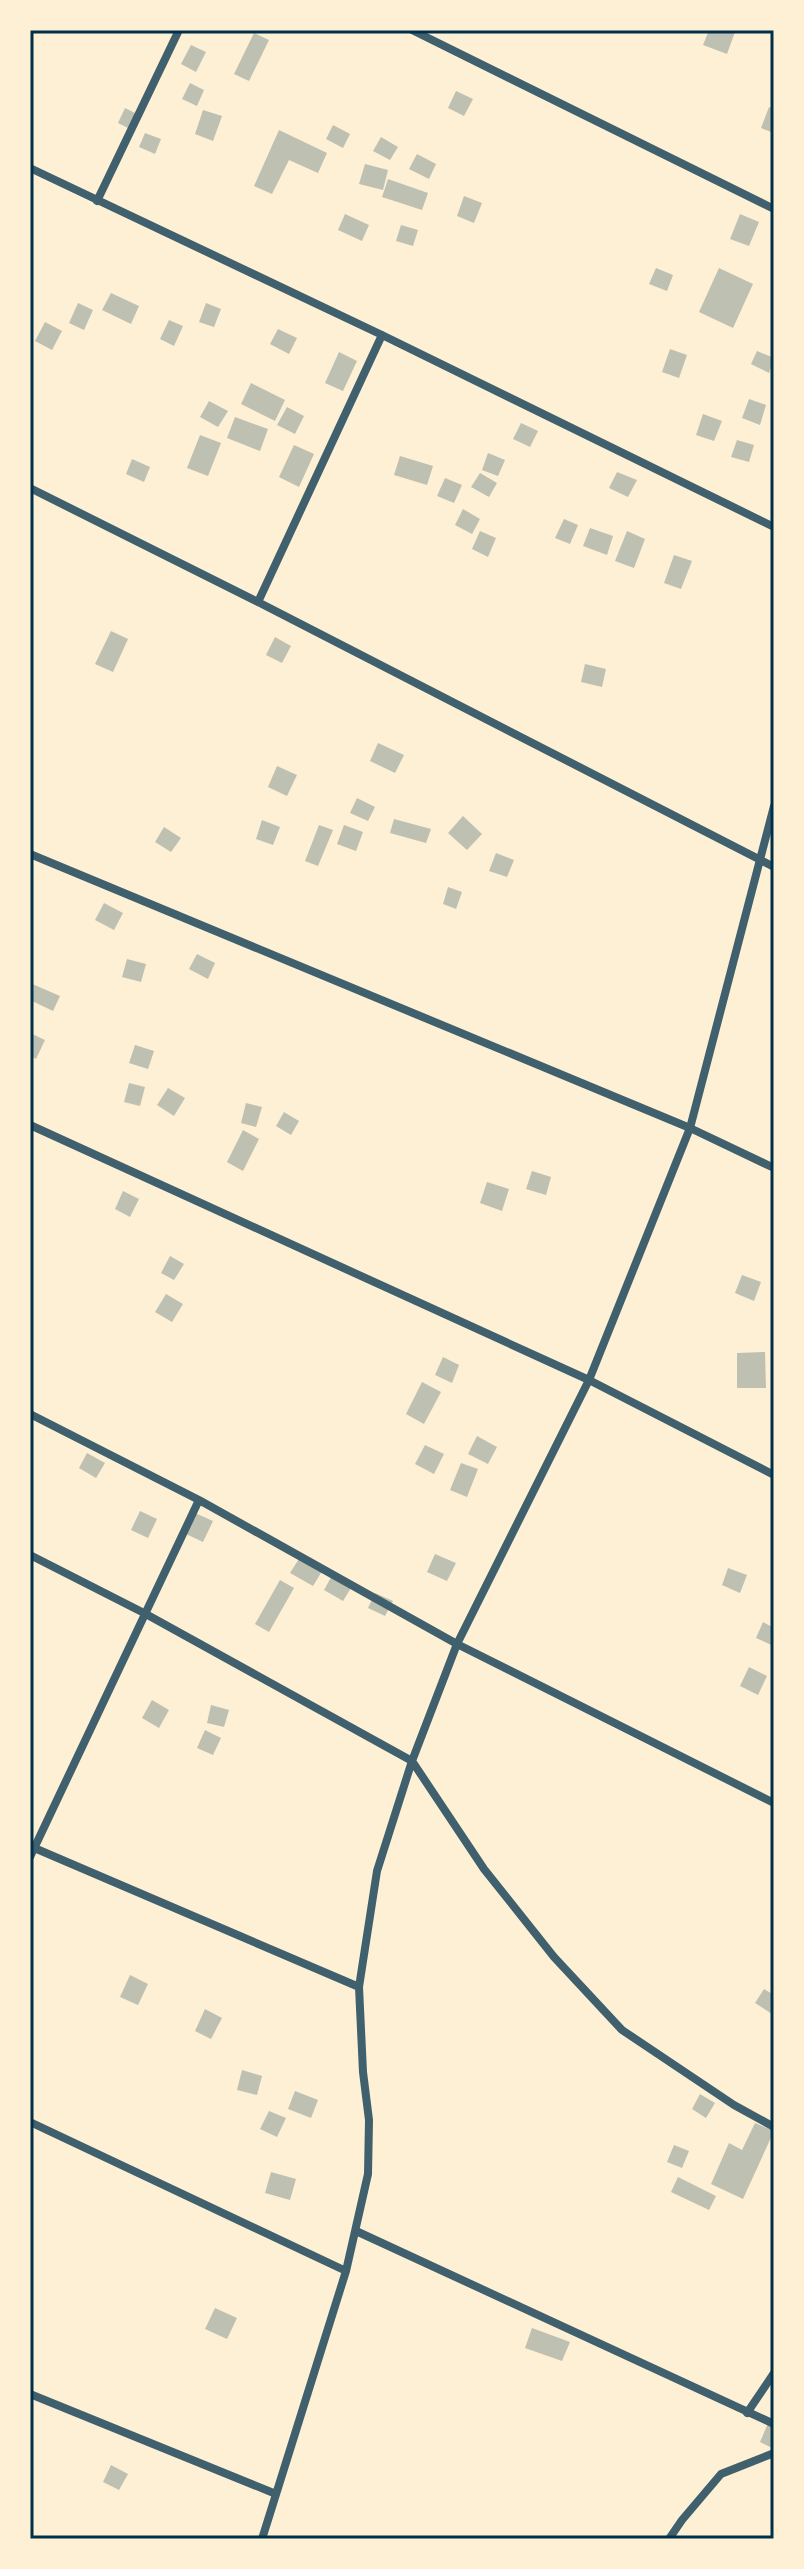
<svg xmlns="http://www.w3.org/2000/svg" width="804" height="2569" font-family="Mulish,sans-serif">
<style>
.building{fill:#bec0b2}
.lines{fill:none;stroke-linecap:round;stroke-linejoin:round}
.minor{stroke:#3f606c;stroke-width:8}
.neatline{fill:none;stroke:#003049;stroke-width:3}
</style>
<rect width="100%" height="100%" fill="#fdf0d5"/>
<!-- building -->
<path class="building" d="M 709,30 L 735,32 L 727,54 L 703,45 Z
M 254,33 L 269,40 L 249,81 L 234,74 Z
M 191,45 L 206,52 L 196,72 L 181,64 Z
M 190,83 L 204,90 L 197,106 L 182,99 Z
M 456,91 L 473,99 L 464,116 L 448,108 Z
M 769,107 L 774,109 L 774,133 L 761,128 Z
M 125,108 L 141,116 L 134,131 L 118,123 Z
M 203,110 L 222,116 L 213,141 L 195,134 Z
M 333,125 L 350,134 L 343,148 L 326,139 Z
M 279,130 L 327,153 L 318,173 L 289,160 L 272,194 L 254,186 Z
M 145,133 L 161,139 L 155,154 L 139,147 Z
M 381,137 L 398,147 L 390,160 L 373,151 Z
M 417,154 L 436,164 L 429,179 L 409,169 Z
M 365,164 L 388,170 L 383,190 L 359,184 Z
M 388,179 L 428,193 L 422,210 L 382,197 Z
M 464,196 L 482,203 L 474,223 L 457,216 Z
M 345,214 L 369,225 L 362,241 L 338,230 Z
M 740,214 L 759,222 L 749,246 L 730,239 Z
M 401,225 L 418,230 L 413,246 L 396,241 Z
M 656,268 L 673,275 L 667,291 L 649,284 Z
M 719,268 L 753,284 L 733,328 L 699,312 Z
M 111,293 L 139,306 L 131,324 L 102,310 Z
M 78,303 L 93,310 L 84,330 L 69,323 Z
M 206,303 L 221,309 L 214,327 L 199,322 Z
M 169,320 L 183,326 L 174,346 L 160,339 Z
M 45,322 L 62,331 L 52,350 L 35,341 Z
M 278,329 L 297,338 L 289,354 L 270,344 Z
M 670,349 L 687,355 L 679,378 L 662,372 Z
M 757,351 L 774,358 L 769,373 L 751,364 Z
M 339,352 L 357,361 L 343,391 L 325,383 Z
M 251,383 L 285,400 L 275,421 L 241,404 Z
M 749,399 L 766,405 L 760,425 L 742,418 Z
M 209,401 L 228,411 L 218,427 L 200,417 Z
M 287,407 L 304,416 L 295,434 L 277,425 Z
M 703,414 L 722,421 L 714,441 L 696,435 Z
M 235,417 L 268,429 L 260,451 L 227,438 Z
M 521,423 L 538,431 L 530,447 L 513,439 Z
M 200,435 L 221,443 L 208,476 L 187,468 Z
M 737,440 L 754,445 L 749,462 L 731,457 Z
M 294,445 L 314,454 L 299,487 L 279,477 Z
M 488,453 L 505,460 L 498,476 L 482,470 Z
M 400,456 L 433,466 L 427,485 L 394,475 Z
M 132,459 L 150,467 L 144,482 L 126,474 Z
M 617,472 L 637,480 L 628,497 L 609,488 Z
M 480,473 L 497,483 L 489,497 L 471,487 Z
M 445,478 L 462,485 L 454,503 L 437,496 Z
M 463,509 L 480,519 L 472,534 L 455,525 Z
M 564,519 L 578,525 L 570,544 L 555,538 Z
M 590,528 L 613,536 L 607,555 L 583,546 Z
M 480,531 L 496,538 L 488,557 L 472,549 Z
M 627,531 L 645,539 L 634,568 L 615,561 Z
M 674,555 L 692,561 L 681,589 L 664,583 Z
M 111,631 L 128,639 L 113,672 L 95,664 Z
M 275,637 L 291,646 L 282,663 L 266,655 Z
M 585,664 L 606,669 L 602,687 L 581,682 Z
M 378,743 L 404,755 L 395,773 L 370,761 Z
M 277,766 L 297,775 L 287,796 L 268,787 Z
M 357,798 L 375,807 L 368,821 L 350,813 Z
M 463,816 L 482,834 L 467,850 L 448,833 Z
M 394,819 L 431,829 L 426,843 L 390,833 Z
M 262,820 L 280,827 L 273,845 L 256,839 Z
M 319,825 L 333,830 L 318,866 L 305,861 Z
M 344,825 L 363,832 L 356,851 L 337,844 Z
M 164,827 L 181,838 L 171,852 L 155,842 Z
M 496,853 L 514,860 L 507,877 L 489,871 Z
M 448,887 L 462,892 L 456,909 L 443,904 Z
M 104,903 L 123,913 L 114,930 L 95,920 Z
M 197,954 L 215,963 L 208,979 L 189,969 Z
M 127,959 L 146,964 L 141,982 L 122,977 Z
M 30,983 L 60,996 L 53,1011 L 30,1000 Z
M 30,1033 L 45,1040 L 36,1059 L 30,1056 Z
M 135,1045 L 154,1051 L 148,1069 L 129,1063 Z
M 129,1083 L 145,1087 L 140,1106 L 124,1102 Z
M 168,1088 L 185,1098 L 174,1116 L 157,1105 Z
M 246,1103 L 262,1107 L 256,1127 L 241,1123 Z
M 284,1112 L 299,1121 L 291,1135 L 276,1126 Z
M 243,1130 L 259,1139 L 243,1171 L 227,1162 Z
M 532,1171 L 551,1177 L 546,1195 L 526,1189 Z
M 487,1182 L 509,1189 L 502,1211 L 480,1203 Z
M 123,1191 L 139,1199 L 130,1217 L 115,1209 Z
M 170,1256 L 184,1264 L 174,1280 L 161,1273 Z
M 742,1275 L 761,1282 L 754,1301 L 735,1293 Z
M 166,1294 L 183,1304 L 172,1322 L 155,1312 Z
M 765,1352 L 766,1388 L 737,1388 L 737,1353 Z
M 443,1357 L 459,1365 L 452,1383 L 435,1375 Z
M 422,1382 L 441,1392 L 424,1424 L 406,1414 Z
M 477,1436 L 497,1447 L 488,1464 L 468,1454 Z
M 425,1445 L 444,1454 L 434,1474 L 415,1464 Z
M 87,1453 L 105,1463 L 96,1478 L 79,1468 Z
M 461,1463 L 478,1469 L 467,1497 L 450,1490 Z
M 140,1511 L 157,1519 L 148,1538 L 131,1530 Z
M 195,1513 L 213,1521 L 203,1542 L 186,1534 Z
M 302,1554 L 324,1568 L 313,1586 L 290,1573 Z
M 435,1554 L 456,1563 L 447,1581 L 427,1572 Z
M 728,1568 L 747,1575 L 740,1593 L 722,1585 Z
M 334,1572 L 354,1583 L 343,1601 L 324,1590 Z
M 280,1580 L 294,1588 L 269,1632 L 255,1624 Z
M 375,1593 L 393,1601 L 385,1616 L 368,1608 Z
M 763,1622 L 774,1628 L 774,1646 L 756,1638 Z
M 749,1667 L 767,1676 L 758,1695 L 740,1686 Z
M 152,1700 L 169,1710 L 159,1728 L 142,1718 Z
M 211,1705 L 229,1710 L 224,1727 L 207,1723 Z
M 205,1730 L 221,1738 L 213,1755 L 197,1748 Z
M 130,1975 L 148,1984 L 138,2005 L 120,1997 Z
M 764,1989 L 774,1995 L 772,2014 L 755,2003 Z
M 205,2009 L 222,2018 L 211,2039 L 195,2031 Z
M 242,2070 L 262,2076 L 257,2095 L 237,2090 Z
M 295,2091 L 318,2100 L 311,2118 L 288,2109 Z
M 700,2094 L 715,2103 L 706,2118 L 692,2109 Z
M 269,2111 L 286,2118 L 277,2137 L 260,2129 Z
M 755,2123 L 774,2131 L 743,2199 L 711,2184 L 729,2143 L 742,2150 Z
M 674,2145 L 689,2151 L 682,2168 L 667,2162 Z
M 271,2172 L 296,2179 L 290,2200 L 265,2193 Z
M 678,2177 L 716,2196 L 709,2210 L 671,2192 Z
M 215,2308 L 237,2318 L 227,2339 L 205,2329 Z
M 532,2328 L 570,2342 L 562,2361 L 525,2348 Z
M 769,2421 L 774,2423 L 774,2449 L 760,2442 Z
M 111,2465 L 128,2474 L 119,2490 L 103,2482 Z"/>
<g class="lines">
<!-- minor -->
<path class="minor" d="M 412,30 L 774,209
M 30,168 L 382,335 L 774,527
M 97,201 L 179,30
M 30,488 L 258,602 L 774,867
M 258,602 L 382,335
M 30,854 L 690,1128 L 774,1168
M 30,1125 L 589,1380 L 774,1475
M 30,1414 L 199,1500 L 457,1644 L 774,1803
M 30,1555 L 144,1613 L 412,1761 L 484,1869 L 554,1957 L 622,2030 L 734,2105 L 774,2127
M 32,1847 L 359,1987
M 30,1857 L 199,1500
M 30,2122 L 346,2271
M 356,2231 L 774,2424
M 30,2394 L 276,2494
M 747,2413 L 774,2373
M 262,2539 L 346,2271 L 368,2174 L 369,2120 L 363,2072 L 359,1987 L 377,1871 L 412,1761 L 457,1644 L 589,1380 L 690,1128 L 774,806
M 669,2539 L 682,2520 L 721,2474 L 774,2453"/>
</g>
<!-- border -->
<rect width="804" height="2569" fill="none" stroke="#fdf0d5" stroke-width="64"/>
<rect x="32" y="32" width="740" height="2505" class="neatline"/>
</svg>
